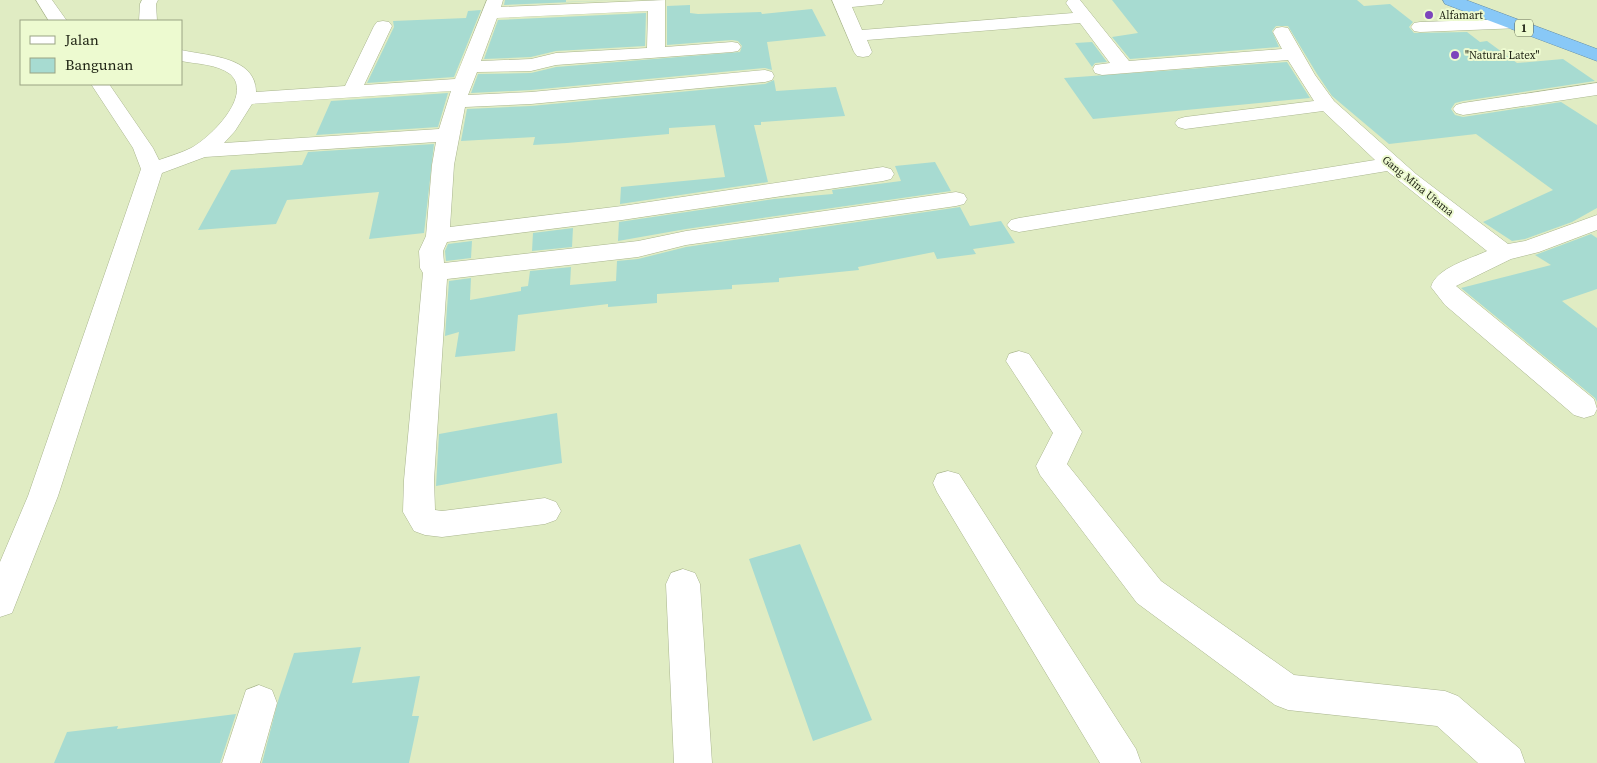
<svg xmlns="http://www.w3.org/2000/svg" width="1597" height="763" font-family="'Source Serif 4',serif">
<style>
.building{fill:#a7dbd1}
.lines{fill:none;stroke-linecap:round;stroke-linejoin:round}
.minor-casing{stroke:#a9b58e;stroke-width:1}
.highway-casing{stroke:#638ea7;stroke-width:1}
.minor{fill:#fff;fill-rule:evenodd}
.highway{fill:#88c8f7;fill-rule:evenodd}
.poi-dot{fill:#7c45bc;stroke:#edfad0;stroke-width:2}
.labels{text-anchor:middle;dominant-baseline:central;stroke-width:4;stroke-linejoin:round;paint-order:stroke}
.far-poi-label{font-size:11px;fill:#1d2112;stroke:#edfad0;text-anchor:start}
.shield{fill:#edfad0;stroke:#5b624b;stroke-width:1}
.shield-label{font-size:11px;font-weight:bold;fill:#1d2112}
.far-street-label{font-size:11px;fill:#1d2112;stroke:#edfad0}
</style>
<rect width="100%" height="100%" fill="#e0ecc3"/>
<!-- building -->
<path class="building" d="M 505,0 L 566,0 L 566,2 L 621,0 L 504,5 Z
M 1112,0 L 1357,0 L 1364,6 L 1390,4 L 1413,22 L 1409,27 L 1414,33 L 1467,32 L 1480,42 L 1487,41 L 1517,63 L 1563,59 L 1595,81 L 1463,101 L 1455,103 L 1451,109 L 1455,115 L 1463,117 L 1561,102 L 1597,125 L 1597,208 L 1572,222 L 1525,239 L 1512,241 L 1483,222 L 1553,190 L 1476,134 L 1389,144 L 1332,96 L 1317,74 L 1288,26 L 1276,26 L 1272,31 L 1279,47 L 1130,59 L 1112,37 L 1138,33 Z
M 690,5 L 690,13 L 698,14 L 761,12 L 762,14 L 812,9 L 826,36 L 767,42 L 772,70 L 765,68 L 531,90 L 471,93 L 478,74 L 531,73 L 556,67 L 740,52 L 742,46 L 738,41 L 732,40 L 667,45 L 667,6 Z
M 481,10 L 454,77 L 367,83 L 394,27 L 393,21 L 466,18 L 468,11 Z
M 646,13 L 645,46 L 556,51 L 531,57 L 484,59 L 498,20 Z
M 1092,42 L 1107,62 L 1095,63 L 1092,67 L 1075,43 Z
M 1287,62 L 1310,98 L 1093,119 L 1064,78 Z
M 774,80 L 776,91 L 836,87 L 845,116 L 761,122 L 761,125 L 754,125 L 768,182 L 620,204 L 621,187 L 725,177 L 715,125 L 669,128 L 669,134 L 567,143 L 533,145 L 535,137 L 461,141 L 467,109 L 531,106 L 765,84 Z
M 448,93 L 438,127 L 316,135 L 331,101 Z
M 434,144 L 424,233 L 369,239 L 379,192 L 287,200 L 276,224 L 198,230 L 231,170 L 302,165 L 308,152 Z
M 935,162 L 951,191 L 686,229 L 618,241 L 619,222 L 774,199 L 833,194 L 832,190 L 901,181 L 895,166 Z
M 960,207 L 970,226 L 1001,221 L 1015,243 L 973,249 L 976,254 L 937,259 L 934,252 L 858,267 L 859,270 L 779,278 L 779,282 L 732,285 L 732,289 L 657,294 L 657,303 L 608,307 L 608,304 L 518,315 L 515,351 L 455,357 L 459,332 L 445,336 L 449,281 L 471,278 L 470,300 L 521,291 L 521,287 L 528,286 L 530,271 L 571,267 L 570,285 L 616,281 L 617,261 L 638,259 L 686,247 Z
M 573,228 L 572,247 L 532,251 L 533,233 Z
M 1591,234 L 1597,238 L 1597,289 L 1562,301 L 1597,328 L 1597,402 L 1595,398 L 1461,288 L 1551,265 L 1535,255 Z
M 472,241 L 471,258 L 446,261 L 445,251 L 448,244 Z
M 557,413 L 562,463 L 436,486 L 439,434 Z
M 800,544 L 872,720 L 813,741 L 749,559 Z
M 361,647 L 352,683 L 420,676 L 412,716 L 419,716 L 409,763 L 262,763 L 278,701 L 294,653 Z
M 236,714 L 220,763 L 54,763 L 67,732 L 118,726 L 117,729 Z"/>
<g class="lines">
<defs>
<path id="minor" d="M 36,0 L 52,0 L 67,21 L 49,21 Z
M 142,0 L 158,0 L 156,4 L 157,21 L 139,21 L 140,4 Z
M 487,0 L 503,0 L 501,7 L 665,0 L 665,47 L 732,42 L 738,43 L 741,47 L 738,51 L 732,52 L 556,65 L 531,71 L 477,72 L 468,95 L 531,92 L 765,70 L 772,72 L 774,76 L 772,80 L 765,82 L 531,104 L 465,107 L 454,165 L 450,227 L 622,206 L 883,167 L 891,169 L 894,174 L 891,179 L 883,181 L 622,220 L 447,242 L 443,251 L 444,263 L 638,241 L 686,231 L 956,192 L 964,194 L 967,199 L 964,204 L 956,206 L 686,245 L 638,257 L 447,279 L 434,480 L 435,510 L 442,511 L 545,498 L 556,502 L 561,511 L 556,520 L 545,524 L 442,537 L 425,535 L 414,531 L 403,512 L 404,480 L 423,273 L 420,268 L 419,251 L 426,236 L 432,165 L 436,142 L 205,157 L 162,173 L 58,496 L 12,613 L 0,617 L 0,562 L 28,496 L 141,169 L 133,148 L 91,84 L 109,84 L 153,148 L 159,160 C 170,156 181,153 191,148 C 210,138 254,95 230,74 C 217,64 196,64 181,61 L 181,50 C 207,56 256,56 256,92 L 345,86 L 374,26 L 377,22 L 383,21 L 389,22 L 392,26 L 364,85 L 455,79 ZM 648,11 L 647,48 L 556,53 L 531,59 L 481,61 L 497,18 ZM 451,91 L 439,129 L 224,143 L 235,131 L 252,104 Z
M 832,0 L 884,0 L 882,4 L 852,7 L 862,30 L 1073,13 L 1066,3 L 1068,0 L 1080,0 L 1129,61 L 1282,49 L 1273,32 L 1276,28 L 1282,27 L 1288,28 L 1315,75 L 1334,101 L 1416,174 L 1508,244 L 1525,241 L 1597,215 L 1597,230 L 1539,252 L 1511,259 L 1456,286 L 1594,399 L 1597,409 L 1594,415 L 1584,418 L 1574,415 L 1445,305 L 1431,287 C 1436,268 1470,259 1487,251 L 1387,171 L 1019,232 L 1011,230 L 1007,225 L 1011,220 L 1019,218 L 1375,160 L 1323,111 L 1185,129 L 1178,127 L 1175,123 L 1178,119 L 1185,117 L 1314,101 L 1288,60 L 1102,75 L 1095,73 L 1093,69 L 1095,65 L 1110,63 L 1080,23 L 867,40 L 872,52 L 869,56 L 863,57 L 857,56 L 854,52 Z
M 1514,19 L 1520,20 L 1523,24 L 1520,28 L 1420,32 L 1414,31 L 1411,27 L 1414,23 L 1420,22 Z
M 1597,83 L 1597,95 L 1463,115 L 1456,113 L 1453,109 L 1456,105 L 1463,103 Z
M 1019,351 L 1029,354 L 1082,432 L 1067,464 L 1161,581 L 1294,675 L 1445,691 L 1458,696 L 1520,749 L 1525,763 L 1478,763 L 1437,726 L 1288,710 L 1275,705 L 1137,603 L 1040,475 L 1036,466 L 1053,433 L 1006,361 L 1009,354 Z
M 948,471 L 959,474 L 1136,749 L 1141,763 L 1100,763 L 937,492 L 933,483 L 937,474 Z
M 683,569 L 695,573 L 700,584 L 712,763 L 674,763 L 666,584 L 671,573 Z
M 259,685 L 272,690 L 277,703 L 260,763 L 222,763 L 246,690 Z"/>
<path id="highway" d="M 1443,0 L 1466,0 L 1597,49 L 1597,61 L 1445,4 Z"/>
</defs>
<!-- minor casing -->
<use href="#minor" class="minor-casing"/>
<!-- highway casing -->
<use href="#highway" class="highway-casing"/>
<!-- minor -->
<use href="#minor" class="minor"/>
<!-- highway -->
<use href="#highway" class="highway"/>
</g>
<!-- markers -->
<g class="poi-dot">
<circle cx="1429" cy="15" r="5"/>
<circle cx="1455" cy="55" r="5"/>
</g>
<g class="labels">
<!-- far-poi labels -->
<g class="far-poi-label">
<text x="1439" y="15">Alfamart</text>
<text x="1465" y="55">"Natural Latex"</text>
</g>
<!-- shield labels -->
<rect class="shield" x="1515" y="19.5" width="18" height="17" rx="4"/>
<g class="shield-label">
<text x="1524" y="28">1</text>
</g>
<!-- far-street labels -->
<g class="far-street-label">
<text transform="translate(1418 186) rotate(39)">Gang Mina Utama</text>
</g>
</g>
<!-- legend -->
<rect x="20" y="20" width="162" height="65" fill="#edfad0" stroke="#9aa384"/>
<rect x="30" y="36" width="25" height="8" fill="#ffffff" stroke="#9aa384"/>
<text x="65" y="45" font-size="15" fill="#1d2112">Jalan</text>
<rect x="30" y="58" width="25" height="15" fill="#a7dbd1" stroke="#9aa384"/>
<text x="65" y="70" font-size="15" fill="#1d2112">Bangunan</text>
</svg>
